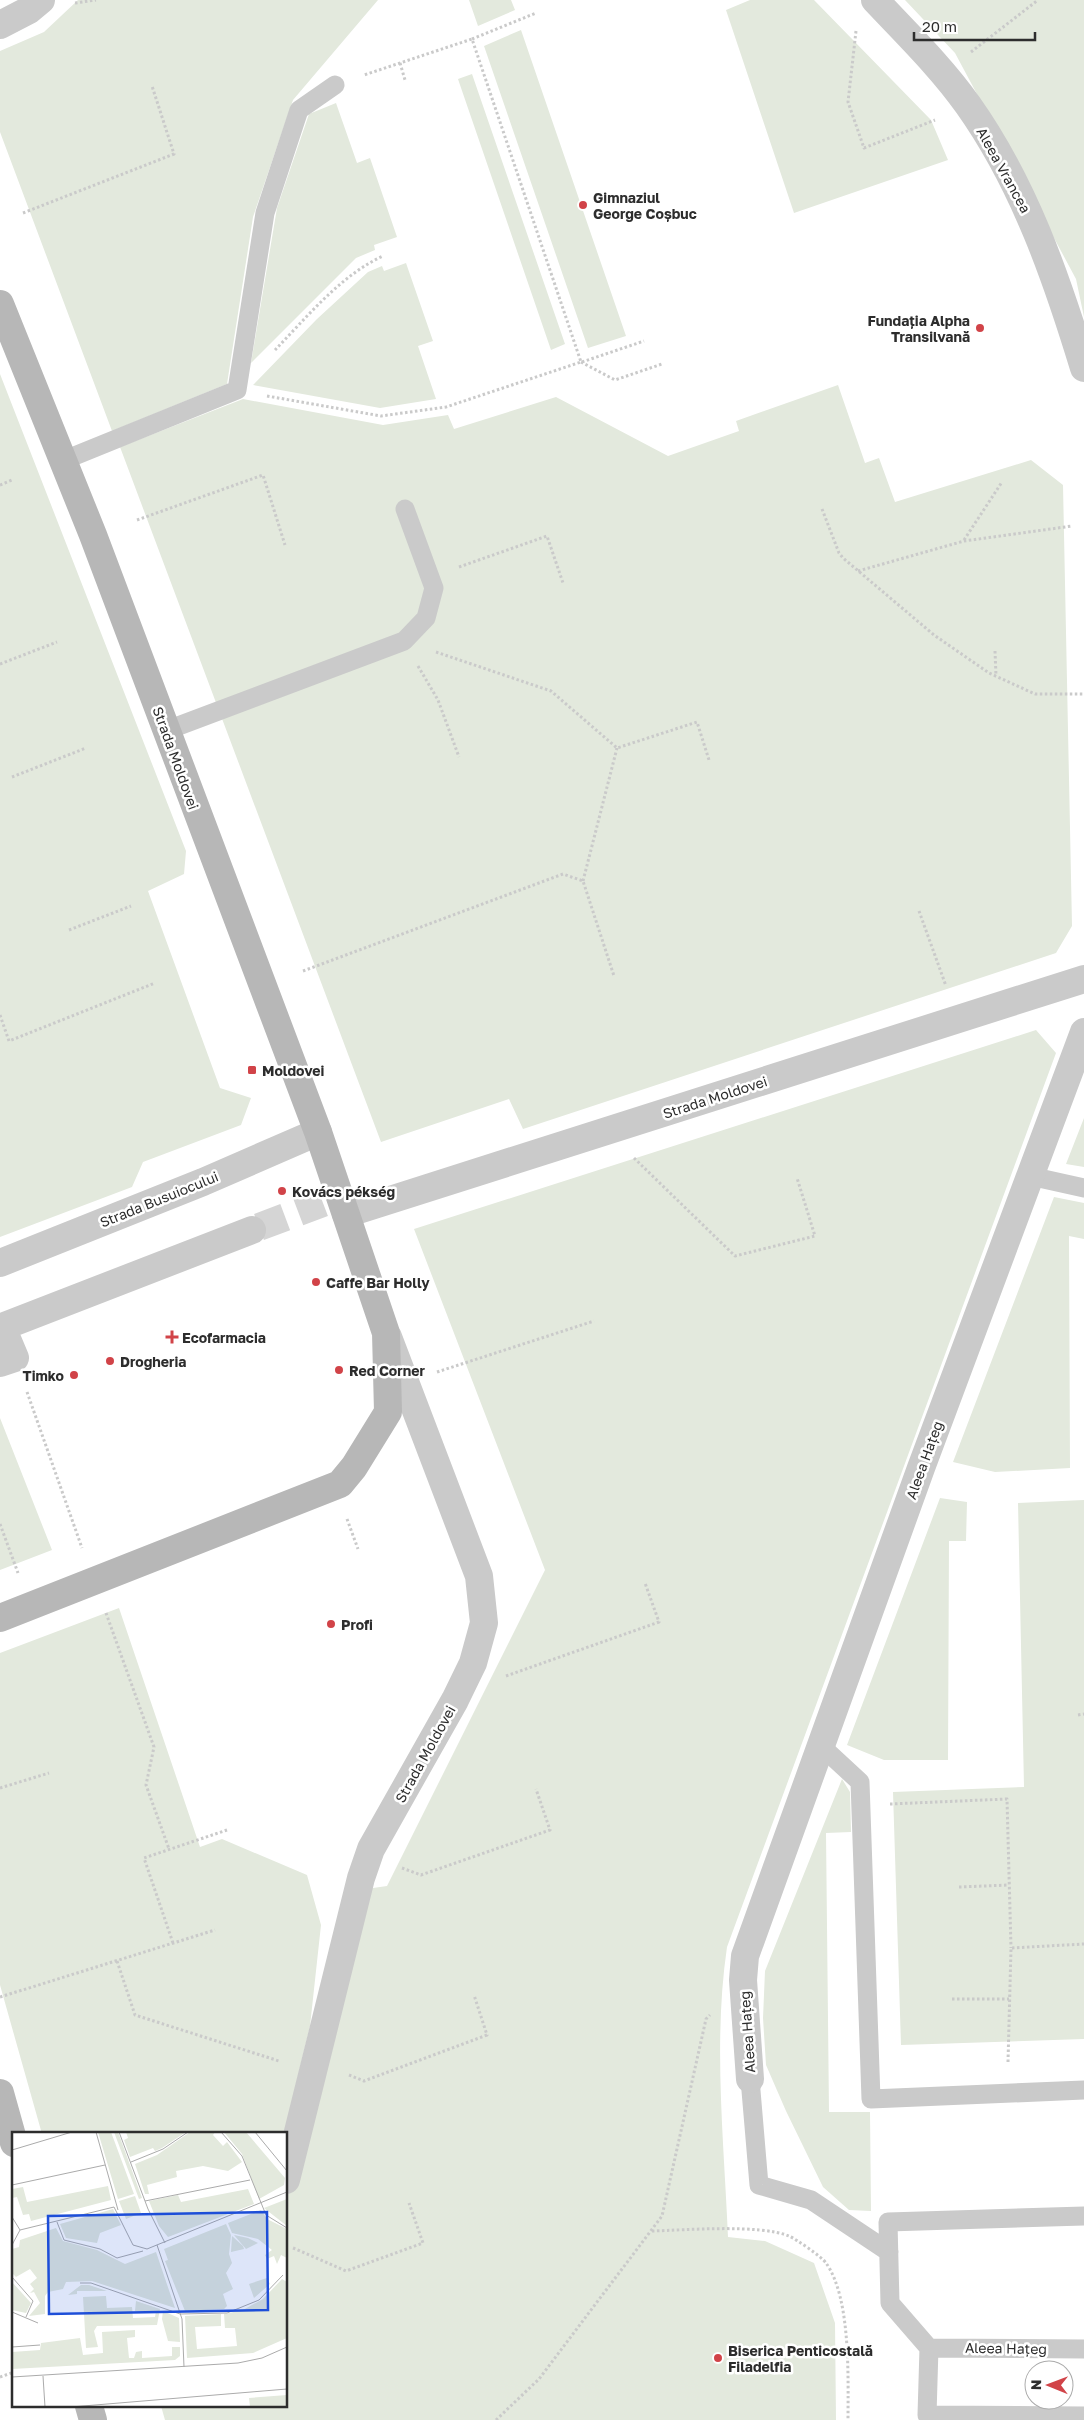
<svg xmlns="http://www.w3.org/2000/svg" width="1084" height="2420" font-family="'Golos Text',sans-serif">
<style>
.green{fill:#e3e9dd}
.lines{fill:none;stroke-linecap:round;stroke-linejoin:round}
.street-tunnel{stroke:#d5d5d5;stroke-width:28;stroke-dasharray:28 14;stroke-linecap:butt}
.path{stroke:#cacaca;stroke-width:3;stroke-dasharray:2.5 2.5;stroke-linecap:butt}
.lane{stroke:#cacaca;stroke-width:19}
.street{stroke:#cacaca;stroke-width:28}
.secondary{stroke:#b7b7b7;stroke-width:28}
.poi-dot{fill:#d14348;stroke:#fff;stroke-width:2}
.labels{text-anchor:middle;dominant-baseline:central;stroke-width:5;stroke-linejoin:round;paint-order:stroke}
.street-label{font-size:14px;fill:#2d2d2d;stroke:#fff}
.poi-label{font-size:14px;font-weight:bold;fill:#2d2d2d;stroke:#fff;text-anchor:start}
.inset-road{fill:none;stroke:#ababab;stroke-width:1}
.view{fill:#1d4ed8;fill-opacity:0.15;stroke:#1d4ed8;stroke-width:2.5}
.inset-edge{fill:none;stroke:#2d2d2d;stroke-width:2.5}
</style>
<rect width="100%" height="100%" fill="#fff"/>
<!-- green -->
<path class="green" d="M 78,0 L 378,0 L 293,100 L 253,217 L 227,384 L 112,431 L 0,132 L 0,51 L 44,32 Z
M 469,0 L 511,0 L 515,10 L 478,26 Z
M 750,0 L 814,0 L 931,120 L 948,160 L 794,213 L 726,10 Z
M 905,0 L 1084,0 L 1084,317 L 1076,279 L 955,53 Z
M 521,30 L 626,336 L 588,348 L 484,46 Z
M 472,74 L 565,344 L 551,350 L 459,82 L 458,79 Z
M 336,103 L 357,163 L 370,158 L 397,237 L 374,245 L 375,250 L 356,258 L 251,363 L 277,208 L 309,114 Z
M 406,263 L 433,341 L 418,346 L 436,399 L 380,408 L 253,385 L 317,319 L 368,272 L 382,266 L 384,271 Z
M 0,374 L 186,851 L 184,874 L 148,891 L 220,1088 L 251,1098 L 241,1125 L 143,1162 L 132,1187 L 0,1237 Z
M 838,385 L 865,463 L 879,458 L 895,502 L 1031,460 L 1063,485 L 1072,926 L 1056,953 L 523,1129 L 509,1099 L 381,1142 L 120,447 L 243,399 L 383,425 L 448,415 L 454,429 L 556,397 L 668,456 L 739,431 L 736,421 Z
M 1036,1030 L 1056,1053 L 727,1947 C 713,2042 724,2141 728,2237 L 765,2241 L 814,2263 L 835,2323 L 836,2420 L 165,2420 L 161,2406 L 286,2406 L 286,2204 L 352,1891 L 387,1886 L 545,1570 L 414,1229 Z
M 1084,1118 L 1084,1167 L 1066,1164 Z
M 1054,1197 L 1084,1203 L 1084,1239 L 1069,1236 L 1070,1468 L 995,1472 L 953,1462 Z
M 0,1418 L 52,1550 L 0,1570 Z
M 940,1498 L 967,1502 L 966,1541 L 949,1541 L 948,1760 L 884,1760 L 847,1745 Z
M 1084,1500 L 1084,2039 L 901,2045 L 893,1792 L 1024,1787 L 1018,1503 Z
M 119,1608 L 200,1847 L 222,1839 L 307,1875 L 321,1925 L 310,2026 L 284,2134 L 42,2134 L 0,1985 L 0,1653 Z
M 842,1779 L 850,1792 L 851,1832 L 826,1833 L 829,2112 L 870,2112 L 871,2211 L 849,2210 L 823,2187 L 786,2111 L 766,2065 L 763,2018 L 765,1971 Z"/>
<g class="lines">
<!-- street-tunnel -->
<path class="street-tunnel" d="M 259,1227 L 323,1203"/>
<!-- path -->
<path class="path" d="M 75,3 L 96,0
M 856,31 L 848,102 L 864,148 L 935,120
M 472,39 L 536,13
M 971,52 L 1038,0
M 400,63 L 405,80
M 23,213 L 174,154 L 152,86
M 275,350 C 307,317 341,275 383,256
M 581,362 L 615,380 L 662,364
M 582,362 L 644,341
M 267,396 L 381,416 L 446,407 L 581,362 L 472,39 L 364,75
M 0,485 L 12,480
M 822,509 L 839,553 L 843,558 L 934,635 L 989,673 L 1035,694 L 1084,694
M 137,520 L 263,475 L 285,545
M 964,540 L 1002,482
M 459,567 L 547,536 L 563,583
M 858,571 L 964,541 L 1072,526
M 995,651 L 996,676
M 436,652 L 551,691 L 617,748 L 697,722 L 709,760
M 0,664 L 57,642
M 418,666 L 438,700 L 459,757
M 12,777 L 86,748
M 583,881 L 617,748
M 919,911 L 946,986
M 69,930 L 131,906
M 303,971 L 563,874 L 583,881 L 614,976
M 0,1015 L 9,1041 L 155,983
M 634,1158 L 735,1256 L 815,1236 L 797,1178
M 437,1372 L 594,1321
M 27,1392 L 82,1548
M 347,1519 L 358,1549
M 0,1524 L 18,1573
M 106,1613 L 154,1747 L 146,1785 L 169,1849
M 506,1676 L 659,1622 L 645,1583
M 1078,1715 L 1084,1714
M 0,1788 L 49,1773
M 890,1804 L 1007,1799 L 1011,1948
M 402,1868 L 421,1875 L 550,1830 L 536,1789
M 959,1887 L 1009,1885
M 173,1943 L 144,1858 L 227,1830
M 117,1961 L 135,2015 L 279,2061
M 0,1997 L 215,1930
M 952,1999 L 1009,1999
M 1008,2062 L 1011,1948 L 1084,1944
M 349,2075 L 364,2081 L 487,2035 L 474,1995
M 652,2231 C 687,2230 759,2224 789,2236 C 796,2239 822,2257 826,2263 C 851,2298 848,2377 848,2420
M 293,2248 L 346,2271 L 423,2243 L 409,2203
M 0,2377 L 14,2372
M 496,2420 L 539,2379 L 662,2216 L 706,2019 L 710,2015"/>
<!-- lane -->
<path class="lane" d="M 62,461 L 237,390 L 265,213 L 299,110 L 335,85
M 165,731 L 404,641 L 426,618 L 434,588 L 405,509
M 1030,1176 L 1084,1188
M 820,1745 L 860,1782 L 871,2099 L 1084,2090
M 750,2079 L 759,2185 L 811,2200 L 889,2252
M 929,2348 L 890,2303 L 888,2222 L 1084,2216
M 1084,2349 L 929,2348 L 927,2415 L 1084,2416"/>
<!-- street -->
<path class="street" d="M 875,0 C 907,34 941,67 968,105 C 1024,184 1056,276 1084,368
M 0,25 L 29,10 L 41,0
M 346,1214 L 1084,979
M 0,1263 L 203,1182 L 318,1132
M 0,1363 L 15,1358 L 2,1327 L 252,1230
M 750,2079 L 743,1980 L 745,1956 L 921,1468 L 1084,1032
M 286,2180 L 361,1878 L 371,1849 L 455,1700 L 473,1663 L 484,1623 L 479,1576 L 388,1337"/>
<!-- secondary -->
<path class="secondary" d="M 0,304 L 93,535 L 318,1132 L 386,1333 L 388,1412 L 354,1467 L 340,1484 L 0,1618
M 0,2093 L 14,2143
M 89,2406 L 93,2420"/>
</g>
<!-- markers -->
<g class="poi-dot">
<circle cx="583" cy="205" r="5"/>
<circle cx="980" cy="328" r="5"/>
<rect x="247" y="1065" width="10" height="10" rx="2.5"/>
<circle cx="282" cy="1191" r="5"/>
<circle cx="316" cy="1282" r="5"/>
<path d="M169.5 1329.5h5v5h5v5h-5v5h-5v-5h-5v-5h5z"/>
<circle cx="110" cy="1361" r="5"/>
<circle cx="339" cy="1370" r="5"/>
<circle cx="74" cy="1375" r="5"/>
<circle cx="331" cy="1624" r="5"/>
<circle cx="718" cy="2358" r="5"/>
</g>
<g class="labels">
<!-- street labels -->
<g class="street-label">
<text transform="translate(1004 170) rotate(61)">Aleea Vrancea</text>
<text transform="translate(176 758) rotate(70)">Strada Moldovei</text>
<text transform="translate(715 1097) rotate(-18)">Strada Moldovei</text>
<text transform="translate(159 1199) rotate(-22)">Strada Busuiocului</text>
<text transform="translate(924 1460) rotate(-70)">Aleea Hațeg</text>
<text transform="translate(425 1754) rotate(-61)">Strada Moldovei</text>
<text transform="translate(747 2032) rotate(-94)">Aleea Hațeg</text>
<text transform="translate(1006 2348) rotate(1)">Aleea Hațeg</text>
</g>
<!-- poi labels -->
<g class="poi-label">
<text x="593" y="197">Gimnaziul<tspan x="593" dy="16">George Coșbuc</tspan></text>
<text x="970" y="320" text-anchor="end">Fundația Alpha<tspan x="970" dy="16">Transilvană</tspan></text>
<text x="262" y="1070">Moldovei</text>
<text x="292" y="1191">Kovács pékség</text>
<text x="326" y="1282">Caffe Bar Holly</text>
<text x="182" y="1337">Ecofarmacia</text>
<text x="120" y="1361">Drogheria</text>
<text x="349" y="1370">Red Corner</text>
<text x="64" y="1375" text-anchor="end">Timko</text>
<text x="341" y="1624">Profi</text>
<text x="728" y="2350">Biserica Penticostală<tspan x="728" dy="16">Filadelfia</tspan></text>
</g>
</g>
<!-- overview -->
<g transform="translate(12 2132)">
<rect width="275" height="275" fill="#fff"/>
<path d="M 86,0 L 99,0 L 122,62 L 106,67 ZM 102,0 L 106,0 L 130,66 L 127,67 ZM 114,0 L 174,0 L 150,16 L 143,19 L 141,16 L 118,25 L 112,8 L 116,6 ZM 178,0 L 203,0 L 201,3 L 211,14 L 215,10 L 230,30 L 216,39 L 191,34 L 164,39 L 165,45 L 135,53 L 137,62 L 133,62 L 123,32 L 145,23 ZM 212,0 L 234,0 L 273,46 L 272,53 L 247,67 L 230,22 ZM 96,54 L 99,68 L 19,89 L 17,82 L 11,83 L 5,65 L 0,66 L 0,57 L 11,55 L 15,70 ZM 236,57 L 242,72 L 156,105 L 147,94 L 137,69 L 166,63 L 169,70 ZM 123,64 L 129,81 L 114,87 L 107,69 ZM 275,67 L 275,94 L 252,76 ZM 101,77 L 109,93 L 88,101 L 85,111 L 54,106 L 48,92 ZM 249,78 L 255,87 L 275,97 L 275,126 L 269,123 L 265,132 L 262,124 L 255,127 L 253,123 L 260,118 L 246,107 L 220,101 L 216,91 ZM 214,92 L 219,103 L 217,122 L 220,131 L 214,141 L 221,157 L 211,162 L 215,174 L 212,177 L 173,179 L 153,129 L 156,128 L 152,117 ZM 44,96 L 51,109 L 85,118 L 113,132 L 144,120 L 163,176 L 80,149 L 54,150 L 51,157 L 36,160 L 33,164 L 33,182 L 17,184 L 28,171 L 22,160 L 18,161 L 22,157 L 18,152 L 25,146 L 18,137 L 4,145 L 0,141 L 0,117 L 7,115 L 8,108 ZM 222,103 L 236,106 L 246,111 L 234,117 ZM 220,104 L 231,114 L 232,117 L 219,120 ZM 255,146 L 258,152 L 242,166 L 237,152 ZM 270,147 L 275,150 L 275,206 L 241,221 L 175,226 L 173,184 L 209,182 L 209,194 L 183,195 L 185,217 L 225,214 L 223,196 L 213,196 L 212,182 L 231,178 L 251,167 ZM 0,150 L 19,171 L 14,181 L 0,178 ZM 69,153 L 77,153 L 95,159 L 65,159 L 65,162 L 56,163 ZM 94,164 L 95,176 L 120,175 L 121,186 L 143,185 L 144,179 L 123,179 L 124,169 L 148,177 L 145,193 L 85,194 L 82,199 L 86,215 L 74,216 L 71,165 ZM 151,179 L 167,186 L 168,210 L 156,209 L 150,187 ZM 123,198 L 123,205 L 115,206 L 117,226 L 122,226 L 124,220 L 130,219 L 130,226 L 160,224 L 160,215 L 168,215 L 168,224 L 163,228 L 0,237 L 0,220 L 28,218 L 29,211 L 68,206 L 71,223 L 91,221 L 90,200 ZM 275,263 L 275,275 L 238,275 L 237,266 Z" fill="#e3e9dd"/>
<path class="inset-road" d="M 84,0 L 106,78M 107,0 L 136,77 L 153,111M 209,0 L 230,24 L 254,83 L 275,96M 243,0 L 275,39M 0,18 L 60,0M 119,30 L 151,17 L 176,0M 0,53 L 93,33M 133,69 L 238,48M 0,85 L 8,98M 45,90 L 52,108 L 88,117 L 105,126 L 131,119M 8,98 L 102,75 L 121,113 L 135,117 L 275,60M 0,113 L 8,98M 145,113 L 170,187 L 172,235M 0,145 L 21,169 L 14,185M 68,151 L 79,151 L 168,182 L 215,181 L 247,168 L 271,143M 0,180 L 26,191M 0,215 L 28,213M 31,244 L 33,275M 0,245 L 226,231 L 250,226 L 275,215M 59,275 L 275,257"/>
<path class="view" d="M 255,80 L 256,178 L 37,182 L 36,84 Z"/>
<rect width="275" height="275" class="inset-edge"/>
</g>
<!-- north arrow -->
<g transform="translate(1049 2385) rotate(271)"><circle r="24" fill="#ffffff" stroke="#ababab"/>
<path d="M0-4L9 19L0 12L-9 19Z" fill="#d14348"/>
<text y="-8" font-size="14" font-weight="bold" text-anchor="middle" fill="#2d2d2d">N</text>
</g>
<!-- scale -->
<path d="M914 32v8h121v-8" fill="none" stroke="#2d2d2d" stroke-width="2.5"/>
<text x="922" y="32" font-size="15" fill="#2d2d2d" stroke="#ffffff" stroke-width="4" paint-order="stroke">20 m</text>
</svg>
